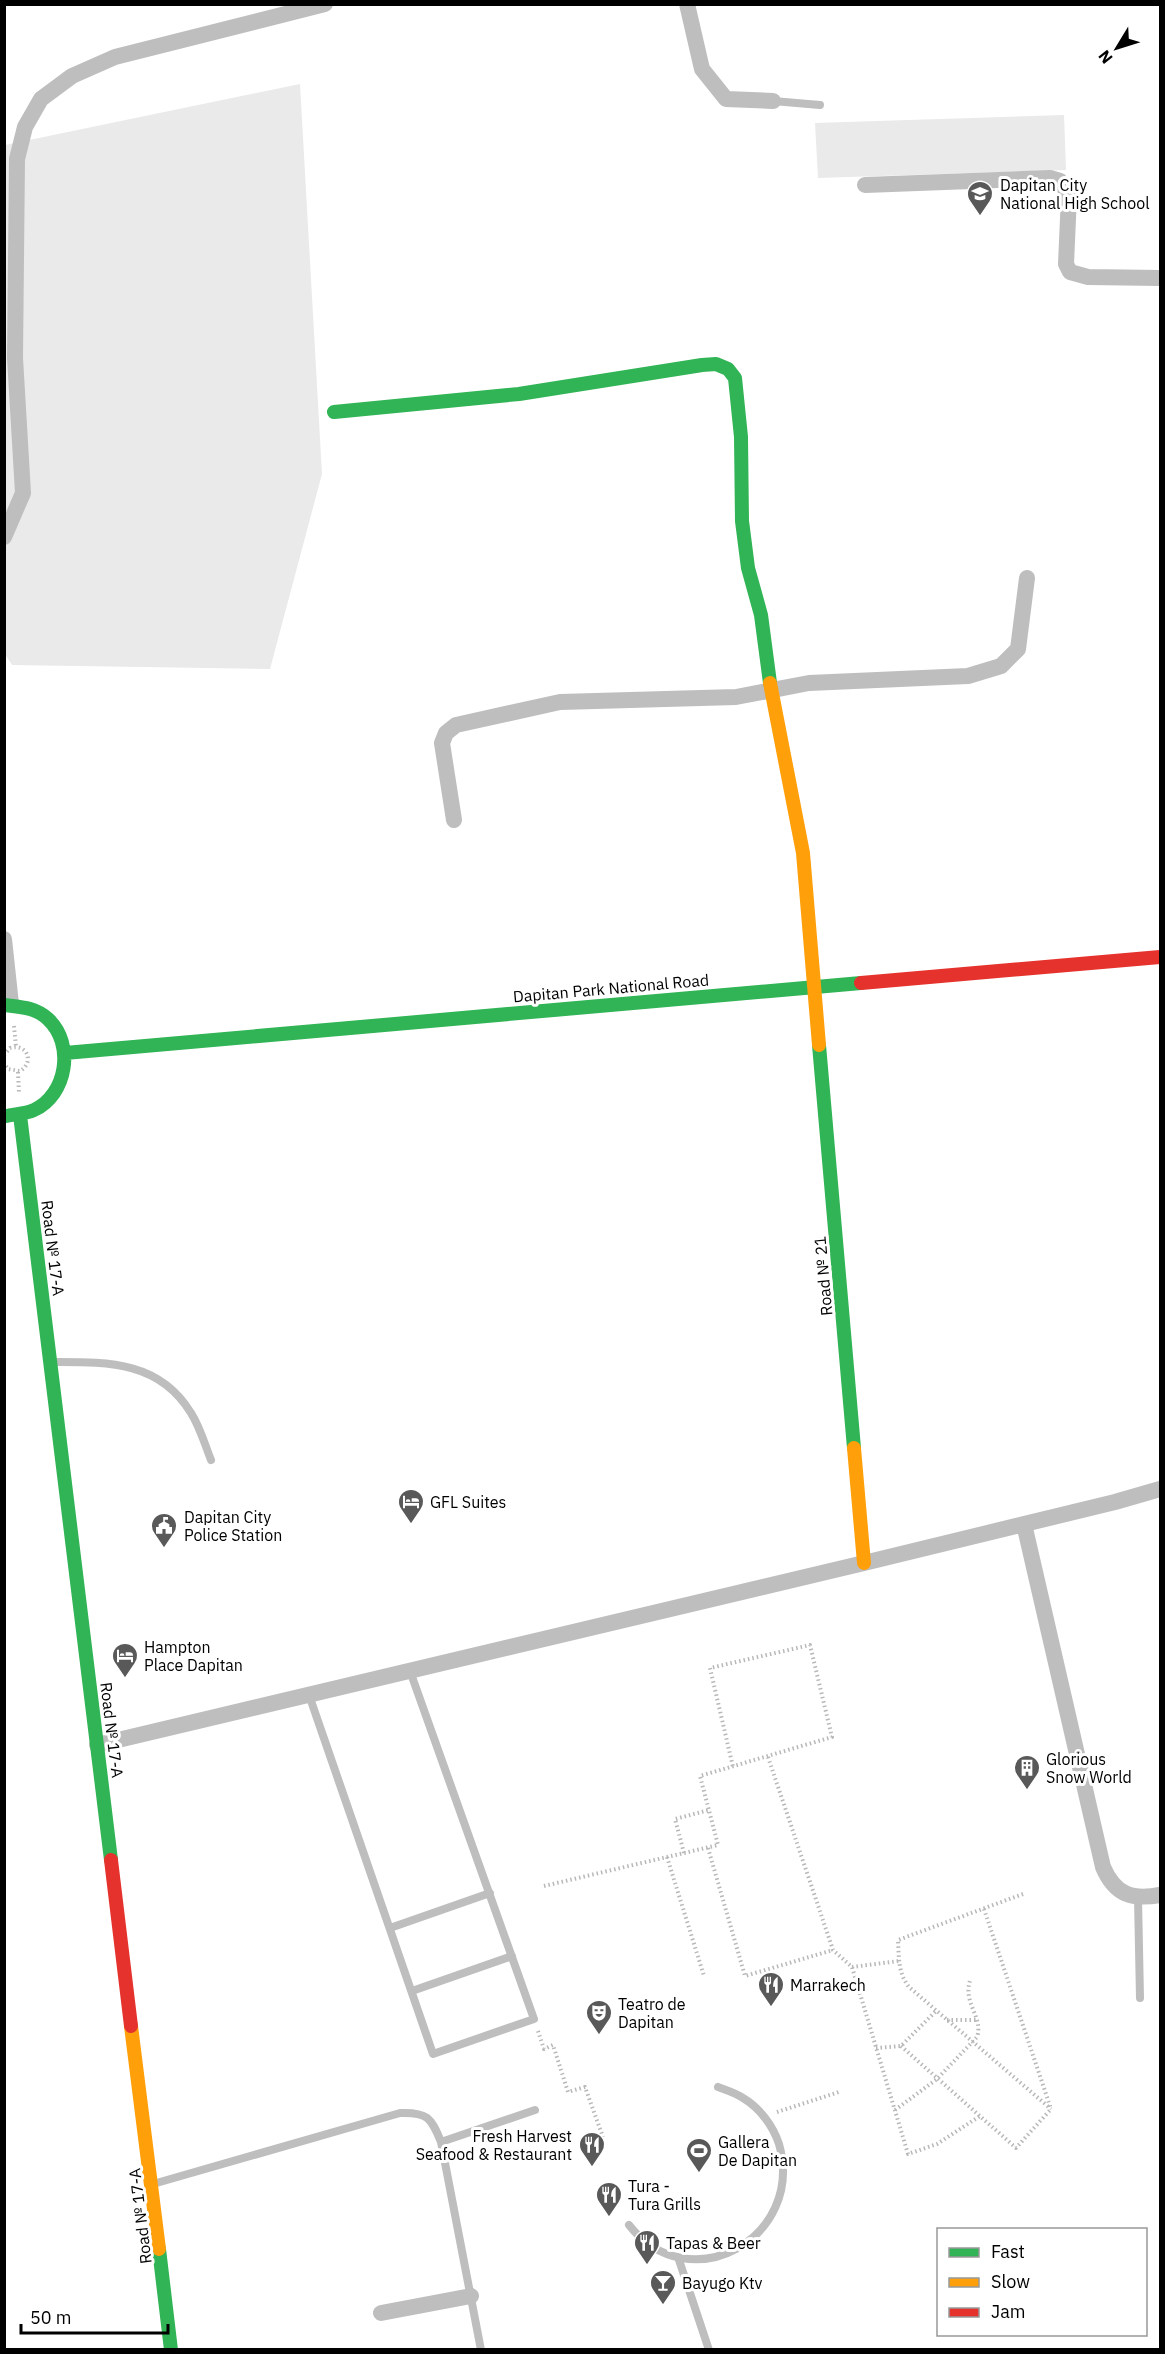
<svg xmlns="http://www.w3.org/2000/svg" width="1165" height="2354" font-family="'IBM Plex Sans',sans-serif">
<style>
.green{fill:#eaeaea}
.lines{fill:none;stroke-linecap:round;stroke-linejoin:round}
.path{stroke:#b8b8b8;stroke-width:4;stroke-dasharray:1.5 3;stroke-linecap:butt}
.lane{stroke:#bebebe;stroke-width:8}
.street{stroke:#bebebe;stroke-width:16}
.fast{stroke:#30b455;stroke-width:14}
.slow{stroke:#ff9f0a;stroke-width:14}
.jam{stroke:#e5322d;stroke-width:14}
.labels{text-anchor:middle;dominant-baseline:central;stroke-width:6;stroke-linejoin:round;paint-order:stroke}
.poi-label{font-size:16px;fill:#000;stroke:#fff;text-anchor:start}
.street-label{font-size:16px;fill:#000;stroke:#fff}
</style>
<rect width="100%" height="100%" fill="#fff"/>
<!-- green -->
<path class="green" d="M 300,84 L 322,474 L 270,669 L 12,665 L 5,654 L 5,145 Z
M 1064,115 L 1066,170 L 818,178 L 815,123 Z"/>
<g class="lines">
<!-- path -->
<path class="path" d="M 14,1026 L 16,1047
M 4,1055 L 10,1048 C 27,1043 35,1062 20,1071 L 8,1069 L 4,1063
M 18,1072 L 19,1093
M 768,1757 L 833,1950 L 852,1967 L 908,2154 L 937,2144 L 980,2116
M 708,1848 L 745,1976 L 833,1950
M 684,1853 L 675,1819 L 709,1810
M 667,1857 L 704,1976
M 544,1886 L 718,1845 L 700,1776 L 832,1737 L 810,1645 L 710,1668 L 733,1767
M 1023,1894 L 898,1940 C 899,1958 898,1973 909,1987 L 1051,2109
M 984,1909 L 1051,2109
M 852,1967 L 899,1961
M 947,2020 L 976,2020
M 538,2031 L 544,2049 L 553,2045 L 568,2092 L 585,2087 L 603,2137
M 901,2046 L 1016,2148 L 1051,2109
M 876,2048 L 901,2046 L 936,2011
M 895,2110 L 937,2079 L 977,2037 C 984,2017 961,2002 971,1978
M 777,2112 L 839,2092"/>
<!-- lane -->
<path class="lane" d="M 773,101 L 820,105
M 51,1362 C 106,1362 159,1360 191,1413 C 200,1427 205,1445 211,1460
M 309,1695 L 433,2054 L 534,2019 L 410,1671
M 1138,1898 L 1140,1998
M 390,1928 L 490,1893
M 412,1991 L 512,1956
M 441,2142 L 535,2110
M 153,2184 L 400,2113 C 427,2112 431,2117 441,2142 L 481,2350
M 629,2225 C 689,2302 806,2238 779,2144 C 773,2126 760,2108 743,2098 C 736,2093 726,2090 718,2087
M 678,2257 L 709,2350"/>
<!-- street -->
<path class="street" d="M 687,4 L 702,69 L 726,99 L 773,101
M 865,185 L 1050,178 L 1060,181 L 1069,196 L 1066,264 L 1070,272 L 1088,277 L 1160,278
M 4,537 L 23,493 L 15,358 L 17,159 L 25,127 L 41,99 L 72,76 L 115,57 L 325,4
M 454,820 L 442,743 L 446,733 L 456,725 L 560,702 L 736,697 L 809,683 L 968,676 L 1001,666 L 1018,649 L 1027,578
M 4,939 L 11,1004
M 1024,1524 L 1103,1867 C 1115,1895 1132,1900 1160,1895
M 97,1745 L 864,1563 L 1115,1502 L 1160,1489
M 381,2313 L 471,2296"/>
<!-- fast -->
<path class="fast" d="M 334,412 L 519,394 L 702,365 L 716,364 L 728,369 L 735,378 L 741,437 L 742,521 L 748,568 L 761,615 L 770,683
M 4,1005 C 20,1007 35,1007 48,1019 C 75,1044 67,1095 34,1110 C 26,1114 14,1114 6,1116
M 819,1045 L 854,1448
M 65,1053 L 861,983
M 20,1115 L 111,1860
M 159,2249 L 171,2350"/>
<!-- slow -->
<path class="slow" d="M 770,683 L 803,853 L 819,1045
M 854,1448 L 864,1563
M 131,2026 L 159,2249"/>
<!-- jam -->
<path class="jam" d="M 861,983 L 1160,957
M 111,1860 L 131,2026"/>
</g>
<!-- icons -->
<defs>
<symbol id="school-pin" viewBox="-11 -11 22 30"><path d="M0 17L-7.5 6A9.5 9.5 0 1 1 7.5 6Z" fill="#595959" stroke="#fff"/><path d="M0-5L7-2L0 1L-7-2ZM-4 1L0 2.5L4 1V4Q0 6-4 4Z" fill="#fff"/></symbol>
<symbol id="hotel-pin" viewBox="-11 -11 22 30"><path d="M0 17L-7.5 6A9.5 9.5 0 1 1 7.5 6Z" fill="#595959" stroke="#fff"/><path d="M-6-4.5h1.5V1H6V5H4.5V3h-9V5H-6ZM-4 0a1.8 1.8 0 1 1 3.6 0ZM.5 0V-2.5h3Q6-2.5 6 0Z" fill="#fff"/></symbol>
<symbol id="civic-pin" viewBox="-11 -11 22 30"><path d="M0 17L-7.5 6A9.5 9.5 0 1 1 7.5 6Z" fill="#595959" stroke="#fff"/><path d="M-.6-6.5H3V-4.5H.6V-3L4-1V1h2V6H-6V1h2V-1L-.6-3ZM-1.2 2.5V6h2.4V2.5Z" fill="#fff"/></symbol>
<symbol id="building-pin" viewBox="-11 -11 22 30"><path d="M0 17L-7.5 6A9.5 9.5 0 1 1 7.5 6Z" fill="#595959" stroke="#fff"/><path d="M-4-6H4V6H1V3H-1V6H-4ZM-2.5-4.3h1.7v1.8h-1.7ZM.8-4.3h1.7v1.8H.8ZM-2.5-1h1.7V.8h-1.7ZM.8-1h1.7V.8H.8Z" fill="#fff"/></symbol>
<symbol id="restaurant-pin" viewBox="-11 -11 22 30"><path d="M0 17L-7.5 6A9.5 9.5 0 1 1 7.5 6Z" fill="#595959" stroke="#fff"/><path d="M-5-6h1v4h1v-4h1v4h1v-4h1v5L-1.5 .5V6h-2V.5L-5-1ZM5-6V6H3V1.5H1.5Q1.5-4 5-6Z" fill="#fff"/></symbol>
<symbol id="theatre-pin" viewBox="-11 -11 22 30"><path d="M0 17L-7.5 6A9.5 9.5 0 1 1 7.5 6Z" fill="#595959" stroke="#fff"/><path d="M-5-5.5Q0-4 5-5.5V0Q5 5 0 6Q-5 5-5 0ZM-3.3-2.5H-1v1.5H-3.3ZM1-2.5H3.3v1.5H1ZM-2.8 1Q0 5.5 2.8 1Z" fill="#fff"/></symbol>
<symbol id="stadium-pin" viewBox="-11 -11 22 30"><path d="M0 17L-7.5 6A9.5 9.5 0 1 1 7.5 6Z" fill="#595959" stroke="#fff"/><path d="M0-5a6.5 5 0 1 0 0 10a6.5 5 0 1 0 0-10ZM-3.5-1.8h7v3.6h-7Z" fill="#fff"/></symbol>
<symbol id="bar-pin" viewBox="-11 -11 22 30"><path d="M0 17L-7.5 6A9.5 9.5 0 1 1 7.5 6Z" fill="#595959" stroke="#fff"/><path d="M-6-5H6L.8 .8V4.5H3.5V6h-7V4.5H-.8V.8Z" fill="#fff"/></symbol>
</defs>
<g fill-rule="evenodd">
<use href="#school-pin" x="965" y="179" width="30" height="40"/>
<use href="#hotel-pin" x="396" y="1487" width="30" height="40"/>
<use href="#civic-pin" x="149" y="1511" width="30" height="40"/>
<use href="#hotel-pin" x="110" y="1641" width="30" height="40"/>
<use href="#building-pin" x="1012" y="1753" width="30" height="40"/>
<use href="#restaurant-pin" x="756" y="1970" width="30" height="40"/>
<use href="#theatre-pin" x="584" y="1998" width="30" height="40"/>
<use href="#restaurant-pin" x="577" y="2130" width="30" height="40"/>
<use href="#stadium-pin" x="684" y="2136" width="30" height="40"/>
<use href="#restaurant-pin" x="594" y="2180" width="30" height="40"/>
<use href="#restaurant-pin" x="632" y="2228" width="30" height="40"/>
<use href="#bar-pin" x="648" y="2268" width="30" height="40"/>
</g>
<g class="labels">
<!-- poi labels -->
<g class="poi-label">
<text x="1000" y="185">Dapitan City<tspan x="1000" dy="18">National High School</tspan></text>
<text x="430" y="1502">GFL Suites</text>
<text x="184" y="1517">Dapitan City<tspan x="184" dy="18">Police Station</tspan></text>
<text x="144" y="1647">Hampton<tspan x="144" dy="18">Place Dapitan</tspan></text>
<text x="1046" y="1759">Glorious<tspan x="1046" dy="18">Snow World</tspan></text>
<text x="790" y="1985">Marrakech</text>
<text x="618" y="2004">Teatro de<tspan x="618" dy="18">Dapitan</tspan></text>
<text x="572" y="2136" text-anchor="end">Fresh Harvest<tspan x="572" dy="18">Seafood &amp; Restaurant</tspan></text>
<text x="718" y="2142">Gallera<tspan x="718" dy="18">De Dapitan</tspan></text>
<text x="628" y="2186">Tura -<tspan x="628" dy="18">Tura Grills</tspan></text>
<text x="666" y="2243">Tapas &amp; Beer</text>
<text x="682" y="2283">Bayugo Ktv</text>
</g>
<!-- street labels -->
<g class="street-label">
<text transform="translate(611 988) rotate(-5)">Dapitan Park National Road</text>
<text transform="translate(53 1248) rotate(83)">Road № 17-A</text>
<text transform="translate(823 1276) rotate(-95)">Road № 21</text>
<text transform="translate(112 1730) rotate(83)">Road № 17-A</text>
<text transform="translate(140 2216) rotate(-97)">Road № 17-A</text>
</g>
</g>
<!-- border -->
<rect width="1165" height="2354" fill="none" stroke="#000000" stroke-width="12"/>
<!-- legend -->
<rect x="937" y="2228" width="210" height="108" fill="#ffffff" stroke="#999999" stroke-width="1.5"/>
<rect x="949" y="2248" width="30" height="9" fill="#30b455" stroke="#999999" stroke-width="1.5"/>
<text x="991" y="2258" font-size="18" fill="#000000">Fast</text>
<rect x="949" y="2278" width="30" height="9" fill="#ff9f0a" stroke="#999999" stroke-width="1.5"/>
<text x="991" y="2288" font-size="18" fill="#000000">Slow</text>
<rect x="949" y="2308" width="30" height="9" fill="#e5322d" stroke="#999999" stroke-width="1.5"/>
<text x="991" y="2318" font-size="18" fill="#000000">Jam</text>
<!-- north arrow -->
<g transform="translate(1117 48) rotate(232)" stroke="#ffffff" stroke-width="4.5" paint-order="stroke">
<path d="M0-4.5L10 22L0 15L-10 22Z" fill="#000000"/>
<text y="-9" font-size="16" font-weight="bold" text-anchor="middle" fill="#000000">N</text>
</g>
<!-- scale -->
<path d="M21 2324v9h147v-9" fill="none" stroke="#000000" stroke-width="3"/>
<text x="30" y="2324" font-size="18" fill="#000000" stroke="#ffffff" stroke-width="4.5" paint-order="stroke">50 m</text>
</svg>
